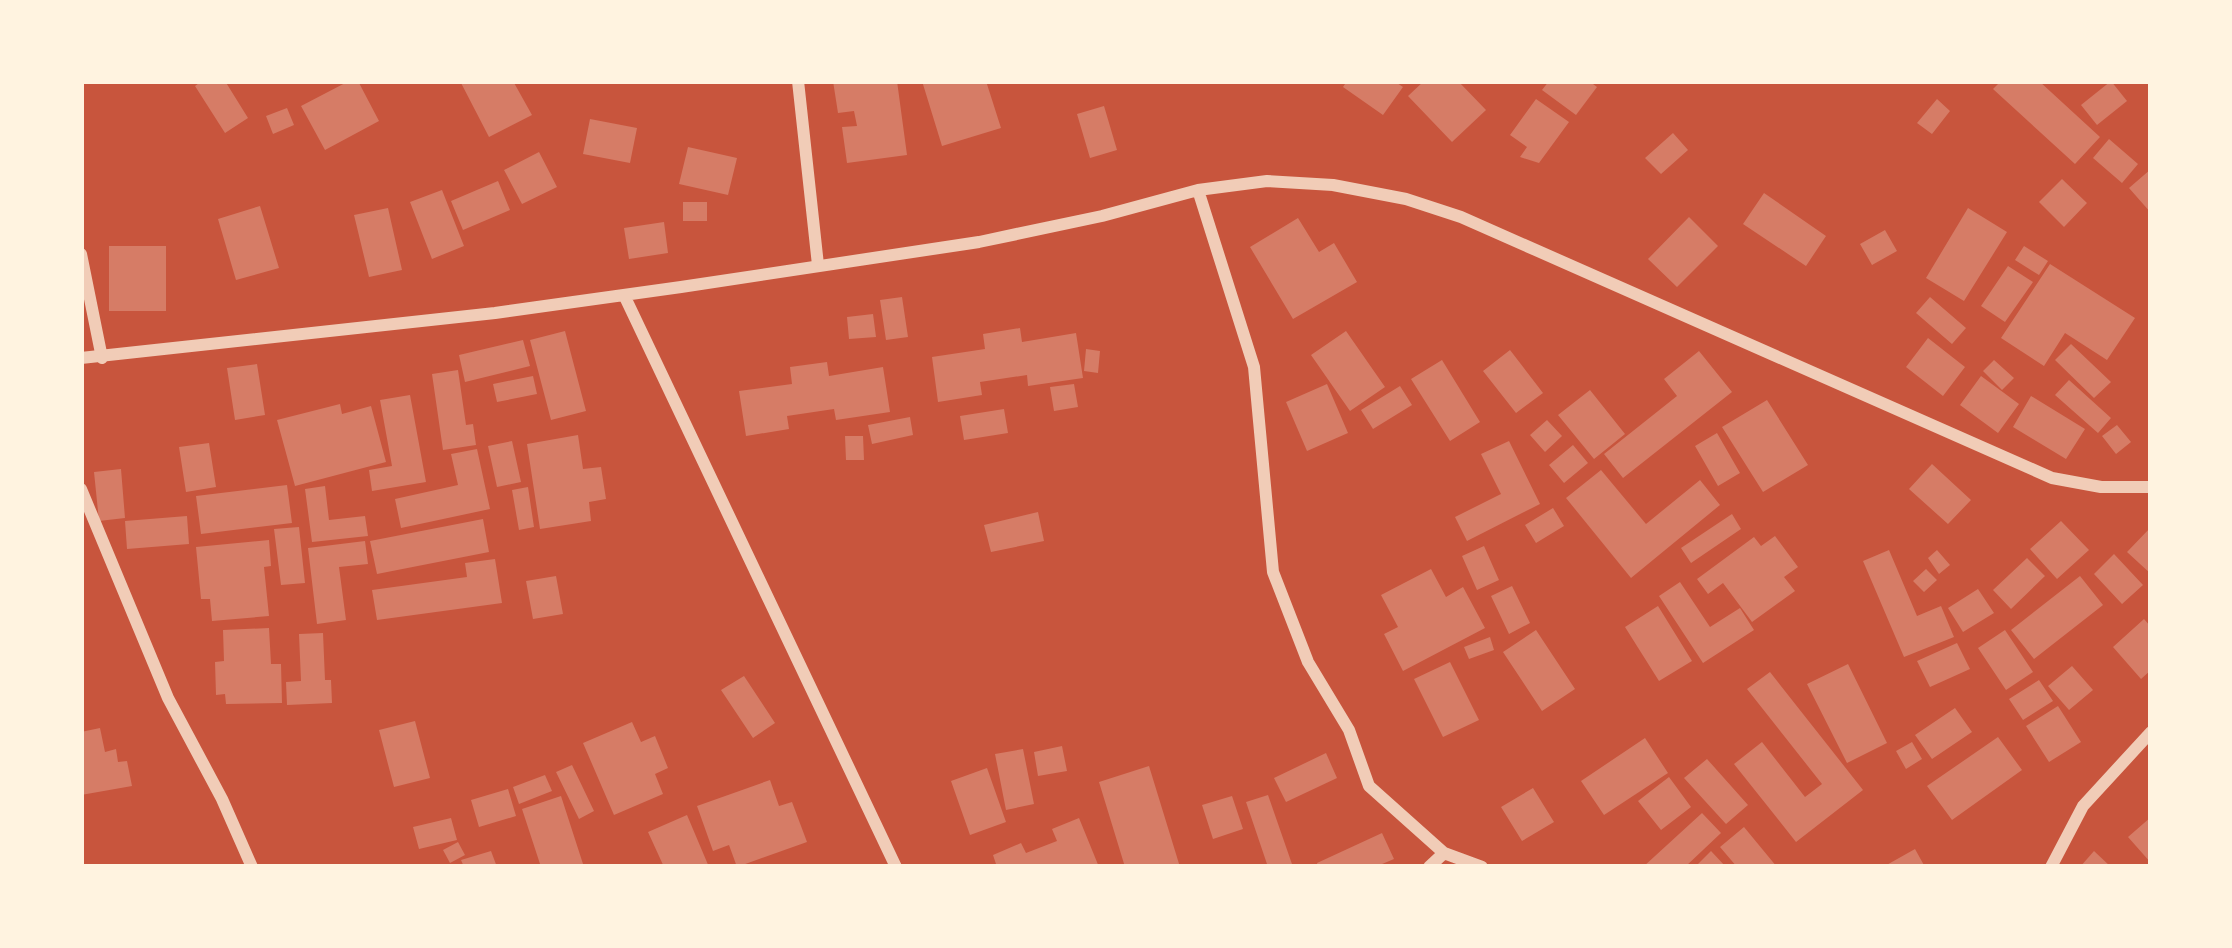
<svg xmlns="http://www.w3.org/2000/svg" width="2232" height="948" font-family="'Noto Sans',sans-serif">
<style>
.building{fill:#d67c66}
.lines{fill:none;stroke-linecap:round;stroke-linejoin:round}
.minor{stroke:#f1ccb7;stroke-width:12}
</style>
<rect width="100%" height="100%" fill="#c8553d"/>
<!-- building -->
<path class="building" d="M 202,81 L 225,81 L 248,118 L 225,133 L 195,86 Z
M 349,81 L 358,81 L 379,121 L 325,150 L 301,106 Z
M 460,81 L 513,81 L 532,115 L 489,137 Z
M 833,81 L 897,81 L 907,155 L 847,163 L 842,127 L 857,126 L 854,111 L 838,113 Z
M 922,81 L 986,81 L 1001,128 L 942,146 Z
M 1347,81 L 1394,81 L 1403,87 L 1383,115 L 1343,87 Z
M 1424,81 L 1458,81 L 1486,110 L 1452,142 L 1408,96 Z
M 1549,81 L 1589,81 L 1597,87 L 1576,115 L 1542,90 Z
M 2001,81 L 2039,81 L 2100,137 L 2075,164 L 1993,89 Z
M 2111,81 L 2127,101 L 2097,125 L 2081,105 Z
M 1536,99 L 1569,122 L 1539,163 L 1520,157 L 1527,147 L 1510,135 Z
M 1937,99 L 1950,111 L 1932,134 L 1917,123 Z
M 1104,106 L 1117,150 L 1090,158 L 1077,114 Z
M 287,108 L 294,125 L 273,134 L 266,116 Z
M 590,119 L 637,128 L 630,163 L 583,154 Z
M 1673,133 L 1688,150 L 1661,174 L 1645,158 Z
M 2109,139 L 2138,164 L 2122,183 L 2093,158 Z
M 688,147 L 737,158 L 728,195 L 679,184 Z
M 539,152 L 557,187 L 522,204 L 504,170 Z
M 2151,169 L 2151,213 L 2129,188 Z
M 2062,179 L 2087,203 L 2064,227 L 2039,202 Z
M 498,181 L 510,210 L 463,230 L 451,201 Z
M 442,190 L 464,246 L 432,259 L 410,202 Z
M 1764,193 L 1826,236 L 1806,266 L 1743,224 Z
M 683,202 L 707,202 L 707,221 L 683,221 Z
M 260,206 L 279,268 L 236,280 L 218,219 Z
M 388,208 L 402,270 L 369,277 L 354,215 Z
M 1968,208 L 2007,232 L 1964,301 L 1926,278 Z
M 1689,217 L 1718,246 L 1677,287 L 1648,259 Z
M 1298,218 L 1319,252 L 1334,243 L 1357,282 L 1293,319 L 1250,247 Z
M 664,222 L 668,253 L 629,259 L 624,228 Z
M 1885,230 L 1897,251 L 1872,265 L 1860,244 Z
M 109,246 L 166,246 L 166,311 L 109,311 Z
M 2024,246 L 2048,261 L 2039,275 L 2015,260 Z
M 2050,264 L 2135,318 L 2107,360 L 2065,333 L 2044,366 L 2001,338 Z
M 2008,266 L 2033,282 L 2005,322 L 1981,306 Z
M 902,297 L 908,337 L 886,340 L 880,300 Z
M 1930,297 L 1966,328 L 1952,344 L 1916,313 Z
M 873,314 L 876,337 L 849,339 L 847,317 Z
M 1020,328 L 1022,342 L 1076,333 L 1083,378 L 1028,386 L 1027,375 L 980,382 L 982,395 L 938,402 L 932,357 L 985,349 L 983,334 Z
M 565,331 L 586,411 L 551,420 L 530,340 Z
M 1346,331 L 1385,387 L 1350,411 L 1311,355 Z
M 1928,338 L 1965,367 L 1943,396 L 1906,367 Z
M 523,340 L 530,366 L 465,382 L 459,355 Z
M 2071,344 L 2111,382 L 2094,398 L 2055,360 Z
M 1086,349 L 1100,351 L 1098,373 L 1084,371 Z
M 1510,350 L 1543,393 L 1516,413 L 1483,371 Z
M 1699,351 L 1732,392 L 1623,478 L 1604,454 L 1677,396 L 1664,379 Z
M 1442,360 L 1480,422 L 1450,441 L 1411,379 Z
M 1994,360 L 2014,378 L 2002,390 L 1983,371 Z
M 827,362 L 829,376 L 883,367 L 890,412 L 836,420 L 834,409 L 787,416 L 789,429 L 746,436 L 739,391 L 792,384 L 790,367 Z
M 257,364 L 265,415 L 235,420 L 227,368 Z
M 458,370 L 466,425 L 473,424 L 476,445 L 443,450 L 432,374 Z
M 533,376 L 537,394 L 497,402 L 493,384 Z
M 1981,376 L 2019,404 L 1998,433 L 1960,405 Z
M 2069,380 L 2111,418 L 2098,433 L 2055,395 Z
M 1074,384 L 1078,407 L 1054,411 L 1050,387 Z
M 1327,384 L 1348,433 L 1307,451 L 1286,402 Z
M 1400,386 L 1412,405 L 1373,429 L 1361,410 Z
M 1590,390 L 1625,434 L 1594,459 L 1558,415 Z
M 410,395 L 426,482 L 372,491 L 369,470 L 392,466 L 380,400 Z
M 2031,396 L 2085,429 L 2066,459 L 2013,427 Z
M 1767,400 L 1808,465 L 1763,492 L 1722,427 Z
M 340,404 L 342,414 L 371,406 L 386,462 L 295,486 L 277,420 Z
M 1004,409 L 1008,433 L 964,440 L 960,416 Z
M 910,417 L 913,435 L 872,444 L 868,425 Z
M 1547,420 L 1562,436 L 1545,452 L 1530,435 Z
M 2117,425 L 2131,442 L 2116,454 L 2102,436 Z
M 1717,433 L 1740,473 L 1718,486 L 1695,446 Z
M 578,435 L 583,469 L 601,467 L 606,499 L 589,502 L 591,521 L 540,529 L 527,444 Z
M 845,436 L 863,436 L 864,460 L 846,460 Z
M 512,441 L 521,482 L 497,487 L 488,446 Z
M 1509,441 L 1540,504 L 1467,541 L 1455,517 L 1501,494 L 1481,454 Z
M 209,443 L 216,487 L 186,492 L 179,447 Z
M 1573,445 L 1588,463 L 1564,483 L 1549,465 Z
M 477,449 L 490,509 L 401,528 L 395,499 L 458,485 L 451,454 Z
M 1932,464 L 1971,500 L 1948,524 L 1909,489 Z
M 121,469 L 125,518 L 99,521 L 94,472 Z
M 1601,470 L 1646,524 L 1700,480 L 1720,505 L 1631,578 L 1566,498 Z
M 287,485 L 292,523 L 201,534 L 196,496 Z
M 325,486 L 329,520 L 365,516 L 368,536 L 312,542 L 305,489 Z
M 528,487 L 534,527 L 519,530 L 512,490 Z
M 1553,508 L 1564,526 L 1536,543 L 1525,525 Z
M 1038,512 L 1044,541 L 991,552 L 984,525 Z
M 1732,514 L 1741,529 L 1691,563 L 1681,548 Z
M 187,516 L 189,544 L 127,549 L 125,521 Z
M 483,519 L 489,552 L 377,574 L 370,541 Z
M 2061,521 L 2089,550 L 2057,579 L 2030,549 Z
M 299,527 L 305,583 L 281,585 L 274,529 Z
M 2151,527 L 2151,574 L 2127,552 Z
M 1775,536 L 1798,567 L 1784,577 L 1795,591 L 1752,622 L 1723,583 L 1708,594 L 1697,579 L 1754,537 L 1761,546 Z
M 269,540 L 271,566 L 264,567 L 269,616 L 212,621 L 210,599 L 201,599 L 196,547 Z
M 365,541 L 368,564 L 339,567 L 346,620 L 317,624 L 308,548 Z
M 1484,546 L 1499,580 L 1477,590 L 1462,556 Z
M 1889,550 L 1917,616 L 1941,606 L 1954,637 L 1904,657 L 1863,561 Z
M 1937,550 L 1950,565 L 1939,574 L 1928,558 Z
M 2114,554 L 2143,585 L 2122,604 L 2094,574 Z
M 2027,558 L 2045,576 L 2011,609 L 1993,590 Z
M 495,559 L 502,603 L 377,620 L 372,590 L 467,577 L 465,563 Z
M 1431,569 L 1446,597 L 1463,587 L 1485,628 L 1403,671 L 1384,634 L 1398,627 L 1381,595 Z
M 1926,569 L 1937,580 L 1924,592 L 1913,581 Z
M 556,576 L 563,614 L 533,619 L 526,581 Z
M 2080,576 L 2103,605 L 2034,659 L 2011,630 Z
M 1680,582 L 1710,627 L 1740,608 L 1754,630 L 1703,663 L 1659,596 Z
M 1512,586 L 1530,623 L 1509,634 L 1491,596 Z
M 1978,589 L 1994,613 L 1963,632 L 1948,608 Z
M 1658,606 L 1692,661 L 1659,681 L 1625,627 Z
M 2144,619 L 2151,627 L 2151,670 L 2141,679 L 2113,647 Z
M 269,628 L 271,664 L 281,664 L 282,703 L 226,704 L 225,694 L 216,695 L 215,662 L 224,661 L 223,630 Z
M 1536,630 L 1575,689 L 1542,711 L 1503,652 Z
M 2005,630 L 2033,672 L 2006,690 L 1978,648 Z
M 323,633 L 325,680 L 331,680 L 332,703 L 287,705 L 286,682 L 301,681 L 299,634 Z
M 1490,637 L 1494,650 L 1469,659 L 1464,647 Z
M 1957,643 L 1970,669 L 1930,687 L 1917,661 Z
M 1450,662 L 1479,720 L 1443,737 L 1414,679 Z
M 1848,664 L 1887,743 L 1847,763 L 1807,684 Z
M 2072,666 L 2093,690 L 2069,710 L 2048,686 Z
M 1770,672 L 1863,790 L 1796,842 L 1734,764 L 1762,742 L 1805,797 L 1822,784 L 1747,689 Z
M 744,676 L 775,723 L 753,738 L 721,690 Z
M 2039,680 L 2053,701 L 2023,720 L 2009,699 Z
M 2058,706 L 2081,742 L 2049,762 L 2026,726 Z
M 1955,708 L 1972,732 L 1932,759 L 1915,735 Z
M 415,721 L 430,778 L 394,787 L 379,730 Z
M 632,722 L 641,742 L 655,736 L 668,768 L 655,774 L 663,794 L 614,815 L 583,743 Z
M 100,728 L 105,752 L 116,749 L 118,762 L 127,761 L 132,786 L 81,795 L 81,732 Z
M 1998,737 L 2022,770 L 1952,820 L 1927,786 Z
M 1645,738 L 1668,773 L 1604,815 L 1581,781 Z
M 1912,742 L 1922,759 L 1906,769 L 1896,751 Z
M 1062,746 L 1067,771 L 1038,776 L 1034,752 Z
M 1023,749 L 1034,804 L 1006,810 L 995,754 Z
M 1326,753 L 1337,778 L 1286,802 L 1274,778 Z
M 1707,759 L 1748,805 L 1726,824 L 1684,778 Z
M 572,765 L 594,811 L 579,819 L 556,772 Z
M 1149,766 L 1180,867 L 1125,867 L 1099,782 Z
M 987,768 L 1006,822 L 970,835 L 951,781 Z
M 545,775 L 552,791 L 519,804 L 513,787 Z
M 1669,777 L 1691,807 L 1661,830 L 1638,801 Z
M 770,780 L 779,806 L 792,802 L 807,842 L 737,867 L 729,845 L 713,851 L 697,806 Z
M 1533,788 L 1554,822 L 1522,841 L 1501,807 Z
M 508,789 L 516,816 L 479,827 L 471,800 Z
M 1268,795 L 1293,867 L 1268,867 L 1246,802 Z
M 561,796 L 584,867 L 541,867 L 522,809 Z
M 1232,796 L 1243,829 L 1213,839 L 1202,805 Z
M 1702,813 L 1721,833 L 1685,867 L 1643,867 Z
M 687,815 L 709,867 L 664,867 L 648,832 Z
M 2151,817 L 2151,863 L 2128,837 Z
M 451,818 L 457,840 L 419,849 L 413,827 Z
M 1079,818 L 1099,867 L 997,867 L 993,855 L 1021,843 L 1026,853 L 1057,841 L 1052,829 Z
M 1744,827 L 1777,867 L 1737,867 L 1720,847 Z
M 1382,833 L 1394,859 L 1375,867 L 1318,867 L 1317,863 Z
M 458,842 L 465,855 L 450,863 L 443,850 Z
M 1915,849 L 1925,867 L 1883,867 Z
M 491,851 L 497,867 L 464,867 L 461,860 Z
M 1711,851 L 1726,867 L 1695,867 Z
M 2094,851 L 2111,867 L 2080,867 Z"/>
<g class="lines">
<!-- minor -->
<path class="minor" d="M 798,81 L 818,265
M 1198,190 L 1254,367 L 1273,572 L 1308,662 L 1349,730 L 1369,786 L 1444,853 L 1482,867
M 81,254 L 102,358
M 624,295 L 896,867
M 81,358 L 495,313 L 681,287 L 979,242 L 1102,216 L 1198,190 L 1267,181 L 1333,185 L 1406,199 L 1461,217 L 2052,478 L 2101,487 L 2151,487
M 81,489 L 168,698 L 222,799 L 252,867
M 1429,867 L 1444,853
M 2051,867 L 2083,806 L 2151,732"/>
</g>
<!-- border -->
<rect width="2232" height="948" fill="none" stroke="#fff3e0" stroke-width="168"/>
</svg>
